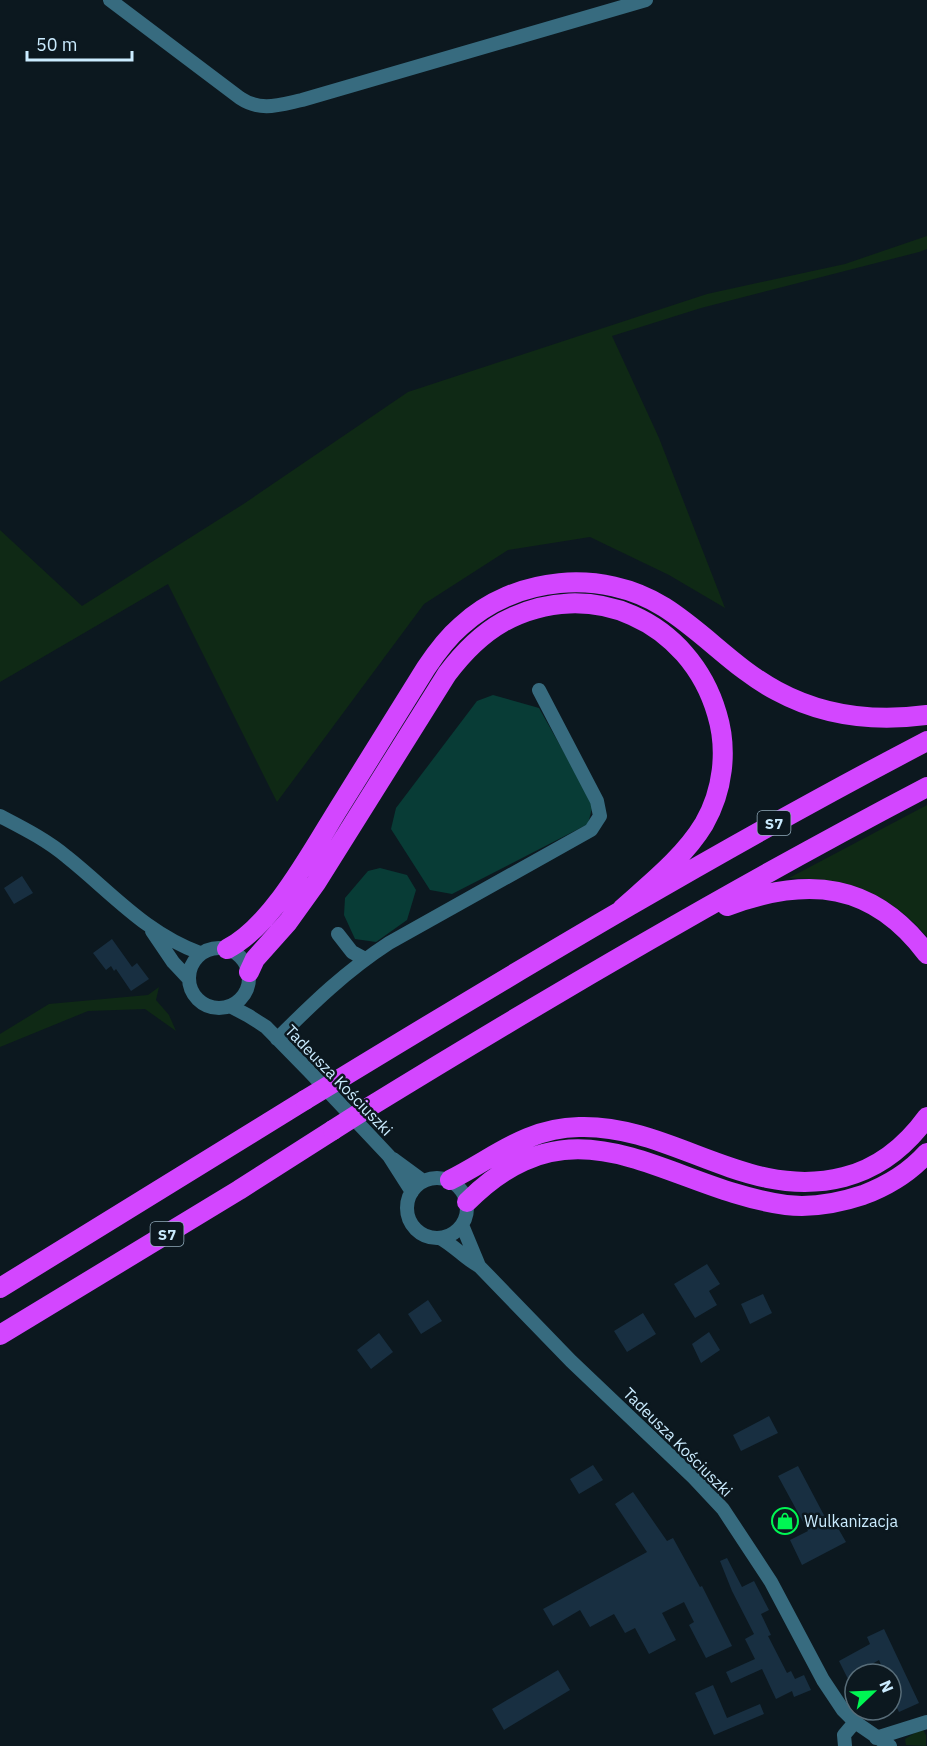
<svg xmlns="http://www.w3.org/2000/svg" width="927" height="1746" font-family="'IBM Plex Sans',sans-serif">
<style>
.green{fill:#0f2915}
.water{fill:#083c36}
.building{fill:#182f41}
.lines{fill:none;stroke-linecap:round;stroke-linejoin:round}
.minor{stroke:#376b7f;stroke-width:14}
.highway{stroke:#d346ff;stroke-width:20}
.highway-bridge{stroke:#d346ff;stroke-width:20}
.labels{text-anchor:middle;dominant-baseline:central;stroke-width:5;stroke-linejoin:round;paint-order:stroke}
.shield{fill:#0c181f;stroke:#92acbc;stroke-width:1.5}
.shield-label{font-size:15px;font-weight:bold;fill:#cbecff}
.street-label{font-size:16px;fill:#cbecff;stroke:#0c181f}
.poi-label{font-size:16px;fill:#cbecff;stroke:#0c181f;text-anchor:start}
</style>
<rect width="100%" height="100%" fill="#0c181f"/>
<!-- green -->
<path class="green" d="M 927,236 L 927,249 L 919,252 L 701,308 L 612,336 L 659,438 L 725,608 L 669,575 L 590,537 L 508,550 L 424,604 L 277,802 L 168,584 L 0,682 L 0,530 L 82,606 L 245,503 L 408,392 L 707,294 L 845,264 Z
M 927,805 L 927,937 C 891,893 844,878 789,878 Z
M 159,987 L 156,1000 L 169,1015 L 176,1031 L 145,1009 L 88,1011 L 0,1047 L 0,1034 L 49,1004 L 148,995 Z
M 923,1730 L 926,1735 L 926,1746 L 906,1745 L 905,1739 L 918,1731 Z"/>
<!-- water -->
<path class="water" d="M 493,695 L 539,708 L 593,804 L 588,824 L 452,894 L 430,890 L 391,829 L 396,808 L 477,701 Z
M 380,868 L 407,875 L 416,890 L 407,920 L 376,942 L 355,939 L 344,915 L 345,898 L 368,871 Z"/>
<!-- building -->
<path class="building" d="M 22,876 L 33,893 L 14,904 L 4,888 Z
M 112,939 L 132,967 L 137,963 L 149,979 L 131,991 L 116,969 L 114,971 L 111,966 L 106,970 L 93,953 Z
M 707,1264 L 720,1284 L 709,1291 L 717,1305 L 695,1318 L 674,1284 Z
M 763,1294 L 772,1313 L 750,1324 L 741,1304 Z
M 428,1300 L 442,1321 L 421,1334 L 408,1314 Z
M 643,1313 L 656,1334 L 627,1352 L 614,1331 Z
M 709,1332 L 720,1350 L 701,1363 L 692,1344 Z
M 379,1333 L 393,1352 L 371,1369 L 357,1350 Z
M 769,1416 L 778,1433 L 741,1451 L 733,1435 Z
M 593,1465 L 603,1480 L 579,1494 L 570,1479 Z
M 798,1466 L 826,1519 L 831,1516 L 846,1542 L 802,1565 L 790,1540 L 808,1531 L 778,1476 Z
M 633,1492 L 667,1541 L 673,1538 L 700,1587 L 702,1586 L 732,1646 L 706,1658 L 689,1625 L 694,1622 L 684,1602 L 662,1613 L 676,1640 L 649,1654 L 635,1628 L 625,1633 L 614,1614 L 590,1627 L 580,1610 L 553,1626 L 543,1609 L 647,1552 L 615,1504 Z
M 727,1558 L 742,1587 L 754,1581 L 769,1610 L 761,1614 L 771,1635 L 768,1636 L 787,1673 L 791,1671 L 795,1679 L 804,1675 L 811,1690 L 794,1697 L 792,1691 L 776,1699 L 762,1669 L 731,1683 L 726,1672 L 755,1659 L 745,1639 L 754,1634 L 732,1591 L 720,1561 Z
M 884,1629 L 919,1703 L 899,1712 L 891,1696 L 891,1674 L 885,1674 L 879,1660 L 855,1674 L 855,1693 L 839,1661 L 870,1644 L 867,1637 Z
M 558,1670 L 570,1690 L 504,1730 L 492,1709 Z
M 713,1685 L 727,1718 L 760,1704 L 764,1714 L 714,1735 L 695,1693 Z"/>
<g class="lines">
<!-- minor -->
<path class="minor" d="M 110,0 L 240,98 C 261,112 279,105 302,100 L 646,0
M 0,816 C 23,828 47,840 67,857 C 111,892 145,933 200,953
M 152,931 L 173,962 L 188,978
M 338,934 L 352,952 L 365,959
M189 978a30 30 0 1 1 60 0a30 30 0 1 1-60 0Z
M 230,1006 L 249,1016 L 266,1027 L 310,1072 L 389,1156 L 412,1192
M 277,1039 C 313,1003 346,971 389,943 L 591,830 L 600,816 L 597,801 L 539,690
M 393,1159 L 423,1181
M407 1208a30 30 0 1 1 60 0a30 30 0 1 1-60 0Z
M 462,1225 L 479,1266
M 440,1238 C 455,1246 465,1259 479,1266 L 571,1361 L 694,1478 L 723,1509 L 771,1582 L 823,1680 L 843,1710 L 855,1722 L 890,1746
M 876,1738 L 927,1722
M 845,1746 L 844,1735 L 855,1722"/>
<!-- highway -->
<path class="highway" d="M 727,906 C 808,876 873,882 927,954
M 227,949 C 274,925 314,847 342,803 C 370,758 398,713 426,668 C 436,653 447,638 461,626 C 515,576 602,568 664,607 C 704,632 735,669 777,691 C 823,716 875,722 927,715
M 249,972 L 255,959 L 288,922 L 316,883 L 447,674 C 462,654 480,635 503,622 C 590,575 690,621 717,714 C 728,750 723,791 704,824 C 684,857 651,883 622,909
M 338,1080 C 532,962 726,846 927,741
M 366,1109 C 550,996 736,887 927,787
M 450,1180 C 494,1158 526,1128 579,1127 C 672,1124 747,1202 844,1177 C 879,1168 906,1146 927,1117
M 467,1202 C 578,1090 667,1189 786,1205 C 812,1208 839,1203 863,1195 C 887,1186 910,1172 927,1153
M 0,1288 L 305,1100
M 0,1335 L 239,1190 L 333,1130"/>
<!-- highway-bridge -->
<path class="highway-bridge" d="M 305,1100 L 338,1080
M 333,1130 L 366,1109"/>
</g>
<!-- icons -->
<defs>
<symbol id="shop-ring" viewBox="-11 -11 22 22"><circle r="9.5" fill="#0c181f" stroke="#00f653" stroke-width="1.5"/><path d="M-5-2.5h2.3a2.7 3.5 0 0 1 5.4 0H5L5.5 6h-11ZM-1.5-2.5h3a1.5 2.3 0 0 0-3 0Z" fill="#00f653"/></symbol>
</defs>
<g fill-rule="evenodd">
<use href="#shop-ring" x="770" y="1506" width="30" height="30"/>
</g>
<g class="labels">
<!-- shield labels -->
<g class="shield">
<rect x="757.5" y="811" width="33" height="24" rx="4.5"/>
<rect x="150.5" y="1222" width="33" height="24" rx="4.5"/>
</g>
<g class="shield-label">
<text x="774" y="823">S7</text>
<text x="167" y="1234">S7</text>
</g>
<!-- street labels -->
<g class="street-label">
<text transform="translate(339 1080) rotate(46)">Tadeusza Kościuszki</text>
<text transform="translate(678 1442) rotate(45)">Tadeusza Kościuszki</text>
</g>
<!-- poi labels -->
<g class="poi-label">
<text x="804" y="1521">Wulkanizacja</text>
</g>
</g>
<!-- north arrow -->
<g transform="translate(873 1692) rotate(67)"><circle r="28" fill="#0c181f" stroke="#586d79" stroke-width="1.5"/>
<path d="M0-4.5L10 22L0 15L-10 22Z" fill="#00f653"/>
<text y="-9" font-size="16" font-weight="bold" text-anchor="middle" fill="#cbecff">N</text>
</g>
<!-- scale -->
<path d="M27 51v9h105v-9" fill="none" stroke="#cbecff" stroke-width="3"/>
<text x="36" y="51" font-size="18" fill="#cbecff" stroke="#0c181f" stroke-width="4.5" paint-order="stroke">50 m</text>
</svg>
